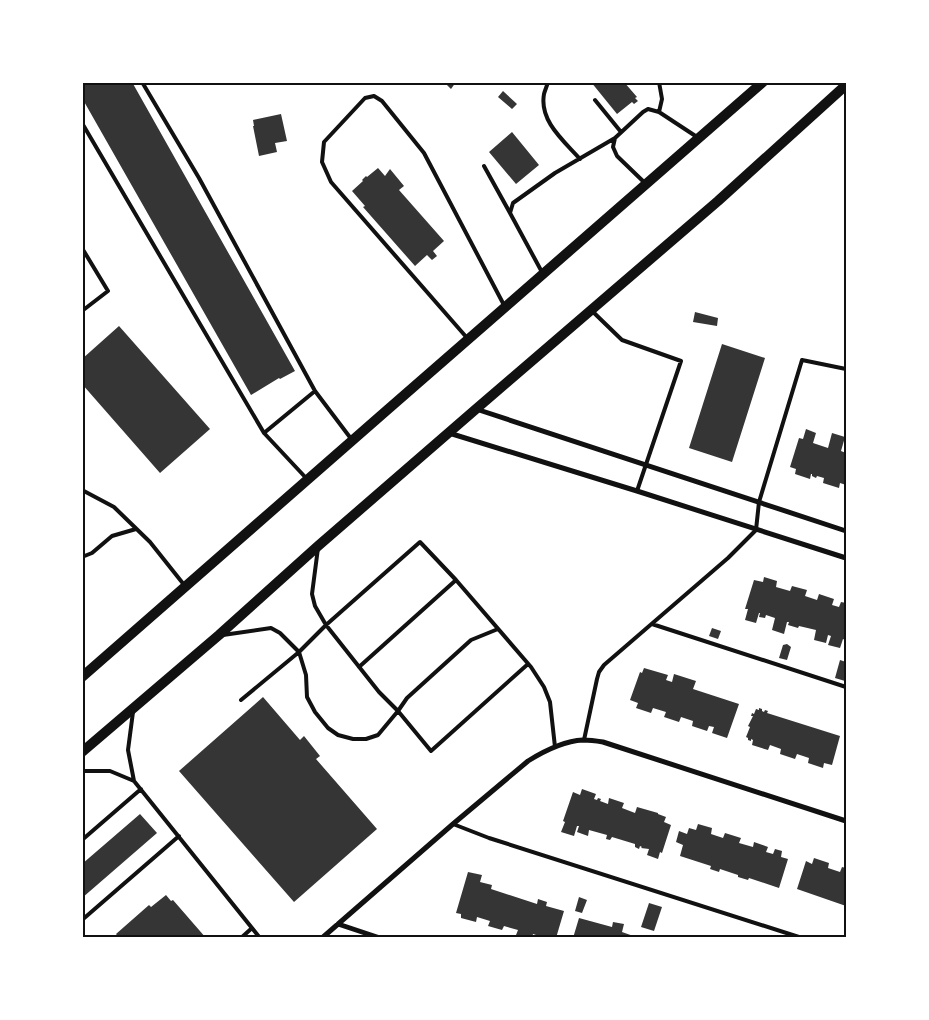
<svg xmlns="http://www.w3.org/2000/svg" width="929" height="1020" font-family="'Roboto Condensed',sans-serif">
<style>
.building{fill:#353535}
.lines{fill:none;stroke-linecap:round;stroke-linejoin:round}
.service{stroke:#111;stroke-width:4}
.minor{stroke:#111;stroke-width:5}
.secondary{stroke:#111;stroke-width:10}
.neatline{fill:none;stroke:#111;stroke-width:2}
</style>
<rect width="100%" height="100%" fill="#fff"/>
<!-- building -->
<path class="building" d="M 82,82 L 132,82 L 295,371 L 280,379 L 279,378 L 251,395 L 82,98 Z
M 444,82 L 456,82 L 451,89 Z
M 591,82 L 624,82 L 637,97 L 635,98 L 638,101 L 634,104 L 632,102 L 617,114 Z
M 503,91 L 517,104 L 512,109 L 498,97 Z
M 281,114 L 287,141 L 275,143 L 277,152 L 259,156 L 253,126 L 254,126 L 253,120 Z
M 512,132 L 539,165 L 516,184 L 489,152 Z
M 378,168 L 385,176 L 390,169 L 404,186 L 399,190 L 444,241 L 433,251 L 437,256 L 432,260 L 427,255 L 415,266 L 363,207 L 365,206 L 352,191 L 363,181 L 362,180 L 366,176 L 367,177 Z
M 695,312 L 718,318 L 717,326 L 693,322 Z
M 119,326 L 210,429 L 160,473 L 82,384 L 82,359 Z
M 722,344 L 765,358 L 732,462 L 689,448 Z
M 806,429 L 816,433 L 813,443 L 828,448 L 832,433 L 845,437 L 841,451 L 846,453 L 846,485 L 840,483 L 839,488 L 823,483 L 824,478 L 817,476 L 816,478 L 812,476 L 812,474 L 811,474 L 810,479 L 795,474 L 796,469 L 790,467 L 799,438 L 803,439 Z
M 764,577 L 777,581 L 776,587 L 790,591 L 792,586 L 807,590 L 805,596 L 817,600 L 819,594 L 834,599 L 832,605 L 839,607 L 841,602 L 846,603 L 846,634 L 845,640 L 843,639 L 840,648 L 828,645 L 831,636 L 828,635 L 826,643 L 814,640 L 816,630 L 799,626 L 798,628 L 788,625 L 789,622 L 787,622 L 784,634 L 772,630 L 775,618 L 766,615 L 765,618 L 759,617 L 760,613 L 759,613 L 756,623 L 745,620 L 748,609 L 745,609 L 754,580 L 763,582 Z
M 712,628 L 721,631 L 718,639 L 709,636 Z
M 787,644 L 791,647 L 787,660 L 779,658 L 783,645 Z
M 840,660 L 846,662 L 846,676 L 845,681 L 835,678 Z
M 644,668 L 668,675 L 666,680 L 672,682 L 674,674 L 696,681 L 693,689 L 739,704 L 727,738 L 712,733 L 714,727 L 709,726 L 707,731 L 692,726 L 693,721 L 681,717 L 679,722 L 664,717 L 666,712 L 653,708 L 651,713 L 636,708 L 638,703 L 630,700 L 640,672 L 642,673 Z
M 263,697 L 300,740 L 304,736 L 320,756 L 316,759 L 377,829 L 294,902 L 179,771 Z
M 759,708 L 762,709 L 762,711 L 764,712 L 765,710 L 768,711 L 767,713 L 840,736 L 832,765 L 824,763 L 823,768 L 808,763 L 809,758 L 797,754 L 795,759 L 780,754 L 781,749 L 770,745 L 768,750 L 752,745 L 753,740 L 751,739 L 751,741 L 748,740 L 748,738 L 746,737 L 750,727 L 748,726 L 753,716 L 751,716 L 752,713 L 754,714 L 756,709 L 759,710 Z
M 582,789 L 596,794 L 594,799 L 597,800 L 598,798 L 601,799 L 600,801 L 608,804 L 609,798 L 624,803 L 622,808 L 635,813 L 637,807 L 658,813 L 658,814 L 666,817 L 664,822 L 671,825 L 662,853 L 660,852 L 658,859 L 647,855 L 649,849 L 641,848 L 642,847 L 640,846 L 639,849 L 635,847 L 635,844 L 612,837 L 610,840 L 606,839 L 607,835 L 589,830 L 588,836 L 577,832 L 579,826 L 577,826 L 574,836 L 561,832 L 565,822 L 563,821 L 573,792 L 580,795 Z
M 140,814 L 157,833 L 82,898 L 82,864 Z
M 698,824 L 712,828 L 711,834 L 723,838 L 725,833 L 741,838 L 739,843 L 753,847 L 754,842 L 768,847 L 766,852 L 773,854 L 775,849 L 782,851 L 781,857 L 788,859 L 779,888 L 749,878 L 748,880 L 738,877 L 738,875 L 720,869 L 719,872 L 710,869 L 711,866 L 680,856 L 683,845 L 676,842 L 679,831 L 687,834 L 689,828 L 696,830 Z
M 814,858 L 829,863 L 828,868 L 840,872 L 842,867 L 846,868 L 846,906 L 797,889 L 806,861 L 812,864 Z
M 468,872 L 482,875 L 480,882 L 492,885 L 491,889 L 537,904 L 538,899 L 547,902 L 546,906 L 564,911 L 556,938 L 539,938 L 539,936 L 533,934 L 532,938 L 525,938 L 516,935 L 518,930 L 504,926 L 502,930 L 488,926 L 490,921 L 477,917 L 476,922 L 461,918 L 461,914 L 456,913 Z
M 166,895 L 171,901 L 173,900 L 206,938 L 119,938 L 116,934 L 149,905 L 151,907 Z
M 579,897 L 587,900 L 582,913 L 575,911 Z
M 649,903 L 662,907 L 654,931 L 641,927 Z
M 579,918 L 612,927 L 613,922 L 624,924 L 622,932 L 639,938 L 573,938 Z"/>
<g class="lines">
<!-- service -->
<path class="service" d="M 142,82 L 199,178 L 315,391 L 352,440
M 548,82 C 547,86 545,90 544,94 C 539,121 564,141 580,159
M 595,100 L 621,132
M 659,112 L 662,99 L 659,82
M 82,123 L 264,433 L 307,479
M 484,166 L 510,213
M 646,184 L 617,156 L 613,147 L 615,138 L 643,112 L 648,109 L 659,112 L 697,137
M 82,248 L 108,291 L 82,311
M 543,274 L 510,213 L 513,203 L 555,173 L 615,138
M 591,310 L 622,340 L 681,361 L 637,491
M 468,339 L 331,182 L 322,162 L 324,142 L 365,98 L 374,96 L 382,101 L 424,153 L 505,307
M 264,433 L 315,391
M 82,490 L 114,507 L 150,542 L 185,586
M 318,548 L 312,594 L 315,606 L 326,625 L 379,692 L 398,711 L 431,751 L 528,664
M 82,557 L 92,553 L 112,536 L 136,529
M 652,624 L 846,687
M 223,635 L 271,628 L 280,633 L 299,652 L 306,675 L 307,697 L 315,712 L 328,728 L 338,735 L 353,739 L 366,739 L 378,735 L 398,711 L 407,698 L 471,640 L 498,629
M 359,667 L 456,580
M 241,700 L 299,652 L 326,625 L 420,542 L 456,580 L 531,667 L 544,687 L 550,702 L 555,747
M 133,712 L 128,750 L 134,781
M 584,740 L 597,679 L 599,672 L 604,665 L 728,558 L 756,530 L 759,502 L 802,360 L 846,369
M 82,771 L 110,771 L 134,781 L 260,938
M 453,824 L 489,838 L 802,938
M 82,840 L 141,789
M 82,920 L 179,836
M 241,938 L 252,928"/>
<!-- minor -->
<path class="minor" d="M 476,409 L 846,531
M 449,433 L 637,491 L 846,558
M 338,924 L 380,938
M 322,938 L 453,824 L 528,761 C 544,751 564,741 583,740 C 590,740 597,741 603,742 L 846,821"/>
<!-- secondary -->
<path class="secondary" d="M 82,677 L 386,411 L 763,82
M 82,752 L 219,635 L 318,546 L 476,409 L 718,201 L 846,85"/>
</g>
<!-- border -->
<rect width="929" height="1020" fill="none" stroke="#ffffff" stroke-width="168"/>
<rect x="84" y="84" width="761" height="852" class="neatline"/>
</svg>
